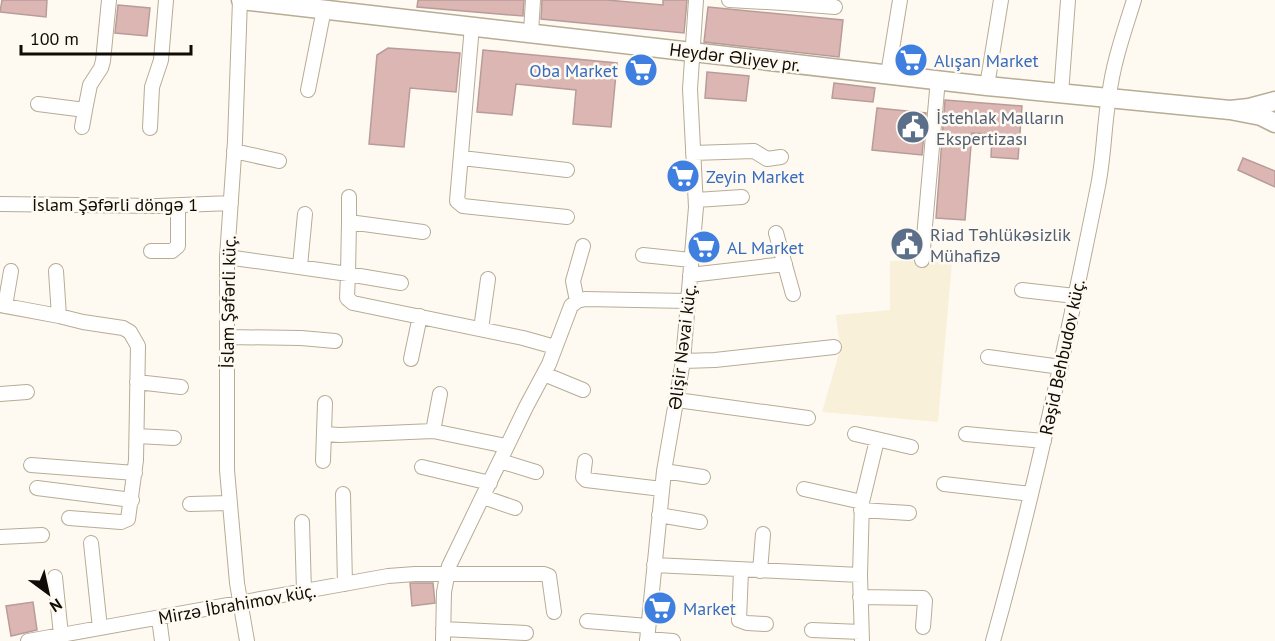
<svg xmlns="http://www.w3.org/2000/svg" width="1275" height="641" font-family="'PT Sans',sans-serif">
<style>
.industrial{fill:#f9f0da}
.building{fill:#dcb6b3;stroke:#b89c9a;stroke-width:1.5}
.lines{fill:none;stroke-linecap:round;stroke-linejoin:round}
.minor-casing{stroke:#b7ac95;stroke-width:16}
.major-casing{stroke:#b7ac95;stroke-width:21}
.minor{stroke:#fff;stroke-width:14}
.major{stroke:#fff;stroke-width:18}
.labels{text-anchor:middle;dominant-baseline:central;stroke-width:5;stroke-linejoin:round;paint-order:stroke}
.street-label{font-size:18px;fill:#0f0b05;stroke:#fffaf1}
.shop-label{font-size:18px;fill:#366cbe;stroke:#fffaf1;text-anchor:start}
.service-label{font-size:18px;fill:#4e5e75;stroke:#fffaf1;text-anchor:start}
</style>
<rect width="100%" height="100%" fill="#fffaf1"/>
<!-- industrial -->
<path class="industrial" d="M 922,260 L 952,263 L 938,422 L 822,412 L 840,350 L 836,315 L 890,310 L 890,261 Z"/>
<!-- building -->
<path class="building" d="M 2,0 L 47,0 L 46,17 L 0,12 Z
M 418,0 L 524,0 L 523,16 L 417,7 Z
M 542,0 L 607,0 L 663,5 L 663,0 L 687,0 L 684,33 L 541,19 Z
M 118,5 L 150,8 L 147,36 L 115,33 Z
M 708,7 L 843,20 L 839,57 L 704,42 Z
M 388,48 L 460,53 L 456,92 L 410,88 L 404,147 L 369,144 L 377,55 Z
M 483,50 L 617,63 L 611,127 L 573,124 L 576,90 L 516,84 L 512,115 L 477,112 Z
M 707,72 L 749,76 L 746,101 L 705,98 Z
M 834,83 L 875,88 L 873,102 L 832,98 Z
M 945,100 L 1022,106 L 1018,159 L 991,157 L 992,134 L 972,133 L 965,220 L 936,218 Z
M 877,108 L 926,113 L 922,155 L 872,150 Z
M 1243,158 L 1275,171 L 1275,187 L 1238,170 Z
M 410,583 L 433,583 L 435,603 L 412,606 Z
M 33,602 L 37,630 L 11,636 L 6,606 Z"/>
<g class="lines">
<defs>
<path id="minor" d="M 240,0 L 235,141 L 227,257 L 227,470 L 237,583 L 247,641
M 729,0 L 783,3 L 783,0
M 783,3 L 835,7
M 472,26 L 457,201 L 463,206 L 567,217
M 531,32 L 533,0
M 888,74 L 900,0
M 987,86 L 1001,0
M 308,90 L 324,9
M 1061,94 L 1068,0
M 38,104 L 85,110 L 90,85 L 101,68 L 103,61 L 109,0
M 82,127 L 85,110
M 150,128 L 152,87 L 161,60 L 166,0
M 234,151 L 279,161
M 693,153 L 754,151 L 767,159 L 781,157
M 462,158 L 567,170
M 349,197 L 349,222
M 696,200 L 742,197
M 0,204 L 157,206 L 231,203
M 776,233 L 793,294
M 151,251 L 172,251 L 178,246 L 178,206
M 643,255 L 691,260
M 227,257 L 348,274 L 347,298 L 353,303 L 523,338 L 555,347
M 922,260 L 938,79
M 300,266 L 305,214
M 56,271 L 59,316
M 690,275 L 785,264
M 401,283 L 348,274 L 349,222 L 423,232
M 1022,290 L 1075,296
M 577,301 L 573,281 L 583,246
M 0,305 L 59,316 L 83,322 L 123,328 L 130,332 L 138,346 L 136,460 L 128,519 L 121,522 L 69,518
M 5,306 L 11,271
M 481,329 L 488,279
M 227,337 L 301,338 L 335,341
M 988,357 L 1061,367
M 411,359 L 420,316
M 683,361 L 715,360 L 834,347
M 544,374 L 583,390
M 137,382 L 181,387
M 0,394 L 27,392
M 677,400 L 808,418
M 433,431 L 440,394
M 324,434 L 340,435 L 433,431 L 506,446
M 855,434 L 911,447
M 966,434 L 1044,441
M 137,436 L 174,438
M 323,461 L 325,403
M 500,461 L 536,472
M 585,461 L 583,477 L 586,480 L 662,489
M 31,465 L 135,473
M 422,467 L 490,483
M 664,471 L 703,477
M 944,484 L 1031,494
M 37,488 L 132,500
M 804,489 L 862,502
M 343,494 L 345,584
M 483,497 L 515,508
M 190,504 L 229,503
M 861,510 L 909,513
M 659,515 L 700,522
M 302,522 L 304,592
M 0,537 L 42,535
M 91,543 L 100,628
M 654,565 L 860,575 L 862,641
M 741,571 L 739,620 L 747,623 L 766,624
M 760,571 L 763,534
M 860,575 L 862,502 L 877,440
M 55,577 L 61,635
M 860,597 L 923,598 L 925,601 L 923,627
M 159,618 L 162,641
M 587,621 L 648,626
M 443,629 L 526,633
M 812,630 L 861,632
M 647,639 L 673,641
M 28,641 L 388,576 L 415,574 L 544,574 L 549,576 L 554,612
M 443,641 L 444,592 L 449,566 L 526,407 L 549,364 L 571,306 L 577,301 L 585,299 L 687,301
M 647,641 L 664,471 L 683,361 L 696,207 L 690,89 L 696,0
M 993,641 C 1035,491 1067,339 1098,186 C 1104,156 1104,126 1109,96 C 1113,63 1124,32 1134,0"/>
<path id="major" d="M 241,0 L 987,86 L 1230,110
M 1275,101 L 1249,108 L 1230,110 L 1261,116 L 1275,123"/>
</defs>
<!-- minor casing -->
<use href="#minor" class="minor-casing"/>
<!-- major casing -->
<use href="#major" class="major-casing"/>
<!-- minor -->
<use href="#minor" class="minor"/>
<!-- major -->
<use href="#major" class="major"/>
</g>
<!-- icons -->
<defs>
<symbol id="supermarket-disc" viewBox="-11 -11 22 22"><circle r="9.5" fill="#3f7fe0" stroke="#fffaf1"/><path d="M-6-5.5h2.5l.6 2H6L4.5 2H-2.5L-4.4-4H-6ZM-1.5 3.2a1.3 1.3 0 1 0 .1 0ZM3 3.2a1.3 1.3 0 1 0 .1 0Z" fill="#fff"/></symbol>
<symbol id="civic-disc" viewBox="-11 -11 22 22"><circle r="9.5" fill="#5c6f8a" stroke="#fffaf1"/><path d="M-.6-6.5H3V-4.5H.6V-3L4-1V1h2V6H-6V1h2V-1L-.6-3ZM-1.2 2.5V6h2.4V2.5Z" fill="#fff"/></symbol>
</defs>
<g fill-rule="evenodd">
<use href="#supermarket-disc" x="892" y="41" width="38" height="38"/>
<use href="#supermarket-disc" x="622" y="51" width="38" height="38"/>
<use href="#civic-disc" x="894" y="108" width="38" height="38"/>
<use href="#supermarket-disc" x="664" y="157" width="38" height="38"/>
<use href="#civic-disc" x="888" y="225" width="38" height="38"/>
<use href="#supermarket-disc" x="685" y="228" width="38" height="38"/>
<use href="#supermarket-disc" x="641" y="589" width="38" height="38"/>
</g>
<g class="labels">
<!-- street labels -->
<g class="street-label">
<text transform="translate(735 57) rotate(7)">Heydər Əliyev pr.</text>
<text x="115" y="204">İslam Şəfərli döngə 1</text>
<text transform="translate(228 302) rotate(-89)">İslam Şəfərli küç.</text>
<text transform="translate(682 347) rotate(-83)">Əlişir Nəvai küç.</text>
<text transform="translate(1062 357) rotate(-78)">Rəşid Behbudov küç.</text>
<text transform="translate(237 604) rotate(-10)">Mirzə İbrahimov küç.</text>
</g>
<!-- shop labels -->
<g class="shop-label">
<text x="934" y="60">Alışan Market</text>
<text x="618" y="70" text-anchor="end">Oba Market</text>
<text x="706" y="176">Zeyin Market</text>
<text x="727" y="247">AL Market</text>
<text x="683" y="608">Market</text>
</g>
<!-- service labels -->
<g class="service-label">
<text x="936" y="117">İstehlak Malların<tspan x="936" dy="21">Ekspertizası</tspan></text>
<text x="930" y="234">Riad Təhlükəsizlik<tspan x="930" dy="21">Mühafizə</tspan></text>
</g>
</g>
<!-- north arrow -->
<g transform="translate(48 593) rotate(147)" stroke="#fffaf1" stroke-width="4.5" paint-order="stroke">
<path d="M0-4.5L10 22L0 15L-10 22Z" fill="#0f0b05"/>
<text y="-9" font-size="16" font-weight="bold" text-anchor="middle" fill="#0f0b05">N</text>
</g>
<!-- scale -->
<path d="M21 45v9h170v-9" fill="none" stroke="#0f0b05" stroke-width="3"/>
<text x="30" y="45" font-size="18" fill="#0f0b05" stroke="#fffaf1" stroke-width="4.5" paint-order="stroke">100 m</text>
</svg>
